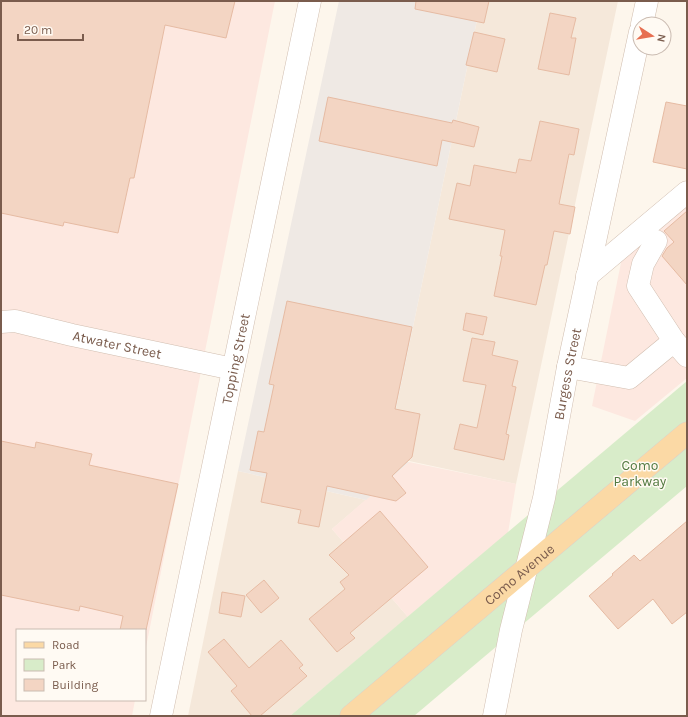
<svg xmlns="http://www.w3.org/2000/svg" width="688" height="717" font-family="Karla,sans-serif">
<style>
.residential{fill:#f5e8da}
.commercial{fill:#fde8e0}
.industrial{fill:#efe9e4}
.green{fill:#d8ecc9}
.building{fill:#f3d5c3;stroke:#e6bba3}
.lines{fill:none;stroke-linecap:round;stroke-linejoin:round}
.minor-casing{stroke:#d1beb0;stroke-width:23}
.major-casing{stroke:#dad1cd;stroke-width:23}
.minor{stroke:#fff;stroke-width:22}
.major{stroke:#fbd9a5;stroke-width:22}
.labels{text-anchor:middle;dominant-baseline:central;stroke-width:3;stroke-linejoin:round;paint-order:stroke}
.street-label{font-size:14px;fill:#7a5c4d;stroke:#fffaf3}
.park-label{font-size:14px;fill:#537a41;stroke:#fffaf3}
</style>
<rect width="100%" height="100%" fill="#fdf6ec"/>
<!-- residential -->
<path class="residential" d="M 481,1 L 618,1 L 516,484 L 386,456 Z
M 238,471 L 366,500 L 332,529 L 408,617 L 290,716 L 188,716 Z"/>
<!-- commercial -->
<path class="commercial" d="M 1,1 L 275,1 L 145,652 L 145,630 L 17,630 L 17,700 L 135,700 L 132,716 L 1,716 Z
M 687,193 L 687,378 L 635,421 L 592,406 L 625,243 Z
M 409,462 L 516,484 L 508,533 L 408,617 L 332,529 Z"/>
<!-- industrial -->
<path class="industrial" d="M 339,1 L 481,1 L 386,456 L 409,462 L 366,500 L 238,471 Z"/>
<!-- green -->
<path class="green" d="M 687,381 L 687,486 L 414,716 L 290,716 Z"/>
<!-- building -->
<path class="building" d="M 1,1 L 235,1 L 226,38 L 165,25 L 134,178 L 130,178 L 118,233 L 64,222 L 63,226 L 1,213 Z
M 416,1 L 489,1 L 484,23 L 415,9 Z
M 550,13 L 576,18 L 571,38 L 576,38 L 569,75 L 538,69 Z
M 474,32 L 505,39 L 497,72 L 466,65 Z
M 328,97 L 452,123 L 453,120 L 479,127 L 474,147 L 442,140 L 437,166 L 319,141 Z
M 666,102 L 687,106 L 687,169 L 653,162 Z
M 540,121 L 579,129 L 574,155 L 569,154 L 559,204 L 575,207 L 570,234 L 554,231 L 547,265 L 545,265 L 536,305 L 494,296 L 502,256 L 500,256 L 505,230 L 449,219 L 457,183 L 470,186 L 474,165 L 516,173 L 519,159 L 531,161 Z
M 687,211 L 687,285 L 662,256 L 667,248 L 674,242 L 664,231 Z
M 287,301 L 412,327 L 395,409 L 420,414 L 412,457 L 392,476 L 406,493 L 396,501 L 327,486 L 319,527 L 298,523 L 301,510 L 261,502 L 267,473 L 250,470 L 258,431 L 264,432 L 274,385 L 269,384 Z
M 466,313 L 487,317 L 483,335 L 463,330 Z
M 472,338 L 495,342 L 492,355 L 518,361 L 512,386 L 516,387 L 506,434 L 509,435 L 504,460 L 454,449 L 460,424 L 477,428 L 486,385 L 463,381 Z
M 1,441 L 35,448 L 36,442 L 92,454 L 89,465 L 178,484 L 146,630 L 120,630 L 123,616 L 80,606 L 79,611 L 1,595 Z
M 380,511 L 428,567 L 350,633 L 355,638 L 337,652 L 309,619 L 345,589 L 340,582 L 349,575 L 329,555 Z
M 687,521 L 687,612 L 672,624 L 653,599 L 618,629 L 589,596 L 613,575 L 612,574 L 634,555 L 640,561 Z
M 264,580 L 279,598 L 261,613 L 246,595 Z
M 222,592 L 245,596 L 241,617 L 219,613 Z
M 224,639 L 249,668 L 281,640 L 303,665 L 299,668 L 307,676 L 260,716 L 252,716 L 231,691 L 237,686 L 208,652 Z"/>
<g class="lines">
<defs>
<g id="minor">
<path d="M 642,24 L 647,1"/>
<path d="M 656,241 L 643,264 L 638,286 L 674,341"/>
<path d="M 587,276 L 687,192"/>
<path id="s1" d="M 1,322 L 15,321 L 72,335 L 233,369"/>
<path d="M 568,367 L 629,378 L 674,341 L 687,356"/>
<path id="s2" d="M 161,716 L 310,1"/>
<path id="s3" d="M 494,716 L 511,630 L 544,498 L 568,367 L 640,32"/>
</g>
<g id="major">
<path id="s4" d="M 351,716 L 687,433"/>
</g>
</defs>
<!-- minor casing -->
<use href="#minor" class="minor-casing"/>
<!-- major casing -->
<use href="#major" class="major-casing"/>
<!-- minor -->
<use href="#minor" class="minor"/>
<!-- major -->
<use href="#major" class="major"/>
</g>
<g class="labels">
<!-- street labels -->
<g class="street-label">
<text stroke="none"><textPath href="#s1" startOffset="119">Atwater Street</textPath></text>
<text stroke="none"><textPath href="#s2" startOffset="365">Topping Street</textPath></text>
<text stroke="none"><textPath href="#s3" startOffset="350">Burgess Street</textPath></text>
<text stroke="none"><textPath href="#s4" startOffset="220">Como Avenue</textPath></text>
</g>
<!-- park labels -->
<g class="park-label">
<text x="640" y="465">Como<tspan x="640" dy="16">Parkway</tspan></text>
</g>
</g>
<!-- border -->
<rect width="688" height="717" fill="none" stroke="#7a5c4d" stroke-width="4"/>
<!-- legend -->
<rect x="16" y="629" width="130" height="72" fill="#fffaf3" stroke="#cabbb1"/>
<rect x="24" y="642" width="20" height="6" fill="#fbd9a5" stroke="#cabbb1"/>
<text x="52" y="649" font-size="12" fill="#7a5c4d">Road</text>
<rect x="24" y="659" width="20" height="12" fill="#d8ecc9" stroke="#cabbb1"/>
<text x="52" y="669" font-size="12" fill="#7a5c4d">Park</text>
<rect x="24" y="679" width="20" height="12" fill="#f3d5c3" stroke="#cabbb1"/>
<text x="52" y="689" font-size="12" fill="#7a5c4d">Building</text>
<!-- north arrow -->
<g transform="translate(652 36) rotate(102)"><circle r="19" fill="#fffaf3" stroke="#cabbb1"/>
<path d="M0-3L7 15L0 10L-7 15Z" fill="#e76f51"/>
<text y="-6" font-size="11" font-weight="bold" text-anchor="middle" fill="#7a5c4d">N</text>
</g>
<!-- scale -->
<path d="M18 34v6h65v-6" fill="none" stroke="#7a5c4d" stroke-width="2"/>
<text x="24" y="34" font-size="12" fill="#7a5c4d" stroke="#fffaf3" stroke-width="3" paint-order="stroke">20 m</text>
</svg>
